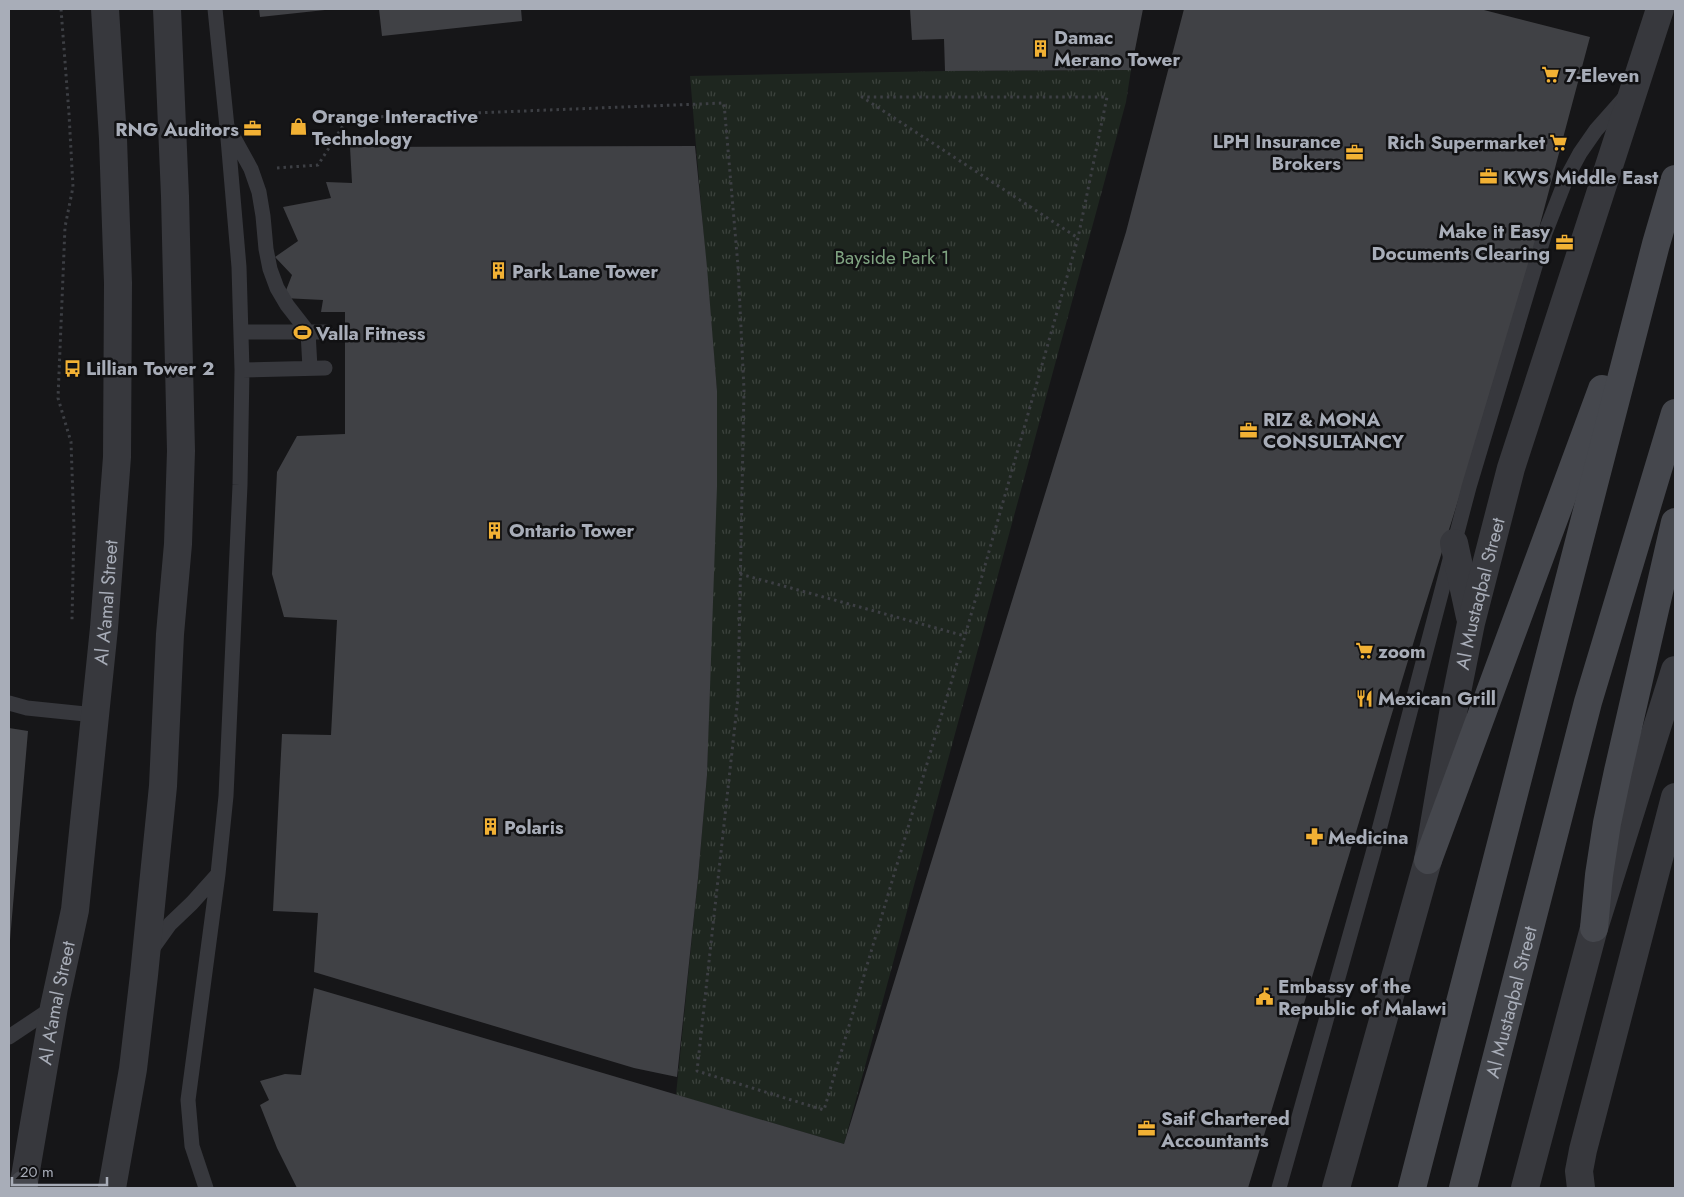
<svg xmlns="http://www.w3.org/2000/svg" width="1684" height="1197" font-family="Jost,sans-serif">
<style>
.grass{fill:url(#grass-tufts)}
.building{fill:#404145}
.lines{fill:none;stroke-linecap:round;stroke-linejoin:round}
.path{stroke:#3d3f44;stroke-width:3;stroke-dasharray:2.5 4;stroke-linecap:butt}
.service{stroke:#37383d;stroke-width:15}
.minor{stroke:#37383d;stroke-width:28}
.tertiary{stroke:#37383d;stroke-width:28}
.secondary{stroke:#45474d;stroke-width:28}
.labels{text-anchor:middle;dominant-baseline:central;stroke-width:5;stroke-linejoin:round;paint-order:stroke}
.poi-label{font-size:19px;font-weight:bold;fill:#a8adb8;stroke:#111113;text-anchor:start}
.park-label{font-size:19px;fill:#7fa381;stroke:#111113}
.street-label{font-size:19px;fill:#a8adb8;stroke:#111113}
</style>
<defs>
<pattern id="grass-tufts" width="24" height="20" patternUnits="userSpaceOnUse" patternTransform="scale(1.25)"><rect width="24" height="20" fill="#1e261f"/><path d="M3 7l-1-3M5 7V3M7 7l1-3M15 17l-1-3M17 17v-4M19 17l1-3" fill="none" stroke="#3c433d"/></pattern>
</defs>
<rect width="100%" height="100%" fill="#161618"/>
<!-- grass -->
<path class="grass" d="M 1131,70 L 1126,102 L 844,1144 L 676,1095 L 698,878 L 707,775 L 717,391 L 690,76 L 945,71 Z"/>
<!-- building -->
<path class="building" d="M 259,9 L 325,9 L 325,10 L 260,17 Z
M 379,9 L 521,9 L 522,21 L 382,36 Z
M 910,9 L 1143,9 L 1131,70 L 945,71 L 944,39 L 912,40 Z
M 1184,9 L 1480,9 L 1590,37 L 1511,333 L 1417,631 L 1248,1188 L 297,1188 L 277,1148 L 260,1105 L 269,1100 L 260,1081 L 285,1074 L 301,1075 L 314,988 L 844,1144 L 1126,232 Z
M 695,146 L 707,267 L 717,391 L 717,487 L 707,775 L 698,878 L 677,1077 L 634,1068 L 314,972 L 318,913 L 273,911 L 282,734 L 331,735 L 337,620 L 284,617 L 272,574 L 277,472 L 297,436 L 345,434 L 345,312 L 321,312 L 323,300 L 283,298 L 292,275 L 275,257 L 298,241 L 283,207 L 331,198 L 326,182 L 352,183 L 350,147 Z
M 9,728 L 28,731 L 10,940 L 9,940 Z"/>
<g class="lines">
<!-- path -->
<path class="path" d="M 61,9 L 69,114 L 73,187 L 65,227 L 58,398 L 71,442 L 74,527 L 72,620
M 277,168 L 318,165 L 348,118 L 724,103 L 738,266 L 744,390 L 738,697 L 697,1071 L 824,1110 L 965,636 L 1078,238 L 1107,97 L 862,97 L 1078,238
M 740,574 L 965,636"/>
<!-- service -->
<path class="service" d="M 229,129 L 251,169 L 259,192 L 263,216 L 266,249 L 270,269 L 277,288 L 287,305 L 308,332 L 310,368
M 241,332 L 326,332
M 242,370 L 325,368
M 9,703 L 27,708 L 95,715
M 150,952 L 170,924 L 192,903 L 218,874 L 226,796 L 240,485 L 242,370 L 239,267 L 227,127 L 215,9
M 9,1037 L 54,1007
M 206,1188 L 192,1146 L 188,1100 L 218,874
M 1279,1188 L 1373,853 L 1469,487 L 1545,233 L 1566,179 L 1580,153 L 1596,130 L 1627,95"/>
<!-- minor -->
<path class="minor" d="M 1581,1188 L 1579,1171 L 1583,1150 L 1675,797"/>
<!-- tertiary -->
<g class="tertiary">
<path d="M 1454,543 L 1470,617"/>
<path id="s1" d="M 23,1188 L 54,1007 L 75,910 L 104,628 L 117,457 L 118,283 L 113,139 L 105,9"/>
<path d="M 112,1188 L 133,1069 L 144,975 L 163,786 L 170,634 L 178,544 L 181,451 L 175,196 L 167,9"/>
<path id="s2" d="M 1336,1188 L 1428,860 L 1455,702 L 1471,623 L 1511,468 L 1660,9"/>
<path d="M 1525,1188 L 1594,928 L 1675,670"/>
</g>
<!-- secondary -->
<g class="secondary">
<path d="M 1428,860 L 1602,389"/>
<path d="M 1594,928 L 1599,875 L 1607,823 L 1618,771 L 1675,522"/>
<path d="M 22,1188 L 24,1184"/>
<path d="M 1412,1188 L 1656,244 L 1675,179"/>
<path id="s3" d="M 1463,1188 L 1588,702 L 1675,413"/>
</g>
</g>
<!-- icons -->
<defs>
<symbol id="building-bare" viewBox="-9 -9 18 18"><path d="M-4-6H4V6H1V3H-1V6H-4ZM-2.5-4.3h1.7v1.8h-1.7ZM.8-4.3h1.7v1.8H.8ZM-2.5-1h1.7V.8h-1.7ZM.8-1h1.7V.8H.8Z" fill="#f2b134" stroke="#111113" stroke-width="2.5" paint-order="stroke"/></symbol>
<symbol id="supermarket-bare" viewBox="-9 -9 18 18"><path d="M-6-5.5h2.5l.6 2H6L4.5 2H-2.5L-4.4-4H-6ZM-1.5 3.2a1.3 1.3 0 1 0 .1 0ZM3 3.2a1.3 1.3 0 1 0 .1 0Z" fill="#f2b134" stroke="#111113" stroke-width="2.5" paint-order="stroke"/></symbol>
<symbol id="shop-bare" viewBox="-9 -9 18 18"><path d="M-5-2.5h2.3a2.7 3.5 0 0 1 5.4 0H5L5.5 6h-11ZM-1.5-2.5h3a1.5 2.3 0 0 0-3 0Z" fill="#f2b134" stroke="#111113" stroke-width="2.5" paint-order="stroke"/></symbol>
<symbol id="office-bare" viewBox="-9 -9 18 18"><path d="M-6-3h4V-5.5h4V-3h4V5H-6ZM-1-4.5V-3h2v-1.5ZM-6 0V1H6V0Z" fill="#f2b134" stroke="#111113" stroke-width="2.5" paint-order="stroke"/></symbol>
<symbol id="stadium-bare" viewBox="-9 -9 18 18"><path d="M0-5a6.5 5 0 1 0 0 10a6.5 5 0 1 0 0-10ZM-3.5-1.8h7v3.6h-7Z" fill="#f2b134" stroke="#111113" stroke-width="2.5" paint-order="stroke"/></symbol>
<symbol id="bus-bare" viewBox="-9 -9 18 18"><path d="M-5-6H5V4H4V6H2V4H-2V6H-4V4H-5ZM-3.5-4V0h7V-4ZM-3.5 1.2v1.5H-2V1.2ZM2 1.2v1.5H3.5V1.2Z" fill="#f2b134" stroke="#111113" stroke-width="2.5" paint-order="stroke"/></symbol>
<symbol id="restaurant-bare" viewBox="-9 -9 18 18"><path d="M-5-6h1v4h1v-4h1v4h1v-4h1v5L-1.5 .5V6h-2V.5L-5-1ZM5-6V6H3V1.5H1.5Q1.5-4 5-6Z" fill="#f2b134" stroke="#111113" stroke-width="2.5" paint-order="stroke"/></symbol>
<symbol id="pharmacy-bare" viewBox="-9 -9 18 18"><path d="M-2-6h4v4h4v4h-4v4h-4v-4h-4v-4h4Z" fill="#f2b134" stroke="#111113" stroke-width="2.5" paint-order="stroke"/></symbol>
<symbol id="civic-bare" viewBox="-9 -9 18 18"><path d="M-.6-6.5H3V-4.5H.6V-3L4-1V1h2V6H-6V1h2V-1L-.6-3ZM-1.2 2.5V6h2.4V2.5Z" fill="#f2b134" stroke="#111113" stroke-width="2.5" paint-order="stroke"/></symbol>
</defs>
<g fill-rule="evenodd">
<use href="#building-bare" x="1028" y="36" width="25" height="25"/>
<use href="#supermarket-bare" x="1538" y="62" width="25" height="25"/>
<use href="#shop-bare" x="286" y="114" width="25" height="25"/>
<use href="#office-bare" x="240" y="116" width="25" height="25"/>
<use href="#supermarket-bare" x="1546" y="130" width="25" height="25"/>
<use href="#office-bare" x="1342" y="140" width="25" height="25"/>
<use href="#office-bare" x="1476" y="164" width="25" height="25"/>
<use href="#office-bare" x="1552" y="230" width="25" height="25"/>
<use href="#building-bare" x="486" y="258" width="25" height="25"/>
<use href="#stadium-bare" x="290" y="320" width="25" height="25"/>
<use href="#bus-bare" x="60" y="356" width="25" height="25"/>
<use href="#office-bare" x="1236" y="418" width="25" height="25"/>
<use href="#building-bare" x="482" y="518" width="25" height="25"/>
<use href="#supermarket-bare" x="1352" y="638" width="25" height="25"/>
<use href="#restaurant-bare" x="1352" y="686" width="25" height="25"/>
<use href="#building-bare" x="478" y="814" width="25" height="25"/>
<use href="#pharmacy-bare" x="1302" y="824" width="25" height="25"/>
<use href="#civic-bare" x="1252" y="984" width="25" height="25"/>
<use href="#office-bare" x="1134" y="1116" width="25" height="25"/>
</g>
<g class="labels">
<!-- poi labels -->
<g class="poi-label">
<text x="1054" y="37">Damac<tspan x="1054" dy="22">Merano Tower</tspan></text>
<text x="1565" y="75">7-Eleven</text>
<text x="312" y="116">Orange Interactive<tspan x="312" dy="22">Technology</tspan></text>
<text x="239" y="129" text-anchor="end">RNG Auditors</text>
<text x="1341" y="141" text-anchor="end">LPH Insurance<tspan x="1341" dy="22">Brokers</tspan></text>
<text x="1545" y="142" text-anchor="end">Rich Supermarket</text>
<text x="1503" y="177">KWS Middle East</text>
<text x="1550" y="231" text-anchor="end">Make it Easy<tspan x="1550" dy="22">Documents Clearing</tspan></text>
<text x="512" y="271">Park Lane Tower</text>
<text x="316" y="333">Valla Fitness</text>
<text x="86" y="368">Lillian Tower 2</text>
<text x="1263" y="419">RIZ &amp; MONA<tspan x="1263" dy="22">CONSULTANCY</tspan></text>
<text x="509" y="530">Ontario Tower</text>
<text x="1378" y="651">zoom</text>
<text x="1378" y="698">Mexican Grill</text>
<text x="504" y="827">Polaris</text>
<text x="1328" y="837">Medicina</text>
<text x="1278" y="986">Embassy of the<tspan x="1278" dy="22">Republic of Malawi</tspan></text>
<text x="1161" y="1118">Saif Chartered<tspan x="1161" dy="22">Accountants</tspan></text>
</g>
<!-- park labels -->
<g class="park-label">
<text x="892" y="257">Bayside Park 1</text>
</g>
<!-- street labels -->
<g class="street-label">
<text stroke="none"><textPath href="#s2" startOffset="612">Al Mustaqbal Street</textPath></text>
<text stroke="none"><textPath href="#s1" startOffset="592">Al A'amal Street</textPath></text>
<text stroke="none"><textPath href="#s3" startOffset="192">Al Mustaqbal Street</textPath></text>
<text stroke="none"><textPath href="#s1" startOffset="188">Al A'amal Street</textPath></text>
</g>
</g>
<!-- border -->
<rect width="1684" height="1197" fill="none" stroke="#a8adb8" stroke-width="20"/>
<!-- scale -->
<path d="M12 1177v8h95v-8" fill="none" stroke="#a8adb8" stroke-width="2.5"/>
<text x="20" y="1177" font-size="15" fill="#a8adb8" stroke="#111113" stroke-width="4" paint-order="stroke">20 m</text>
</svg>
